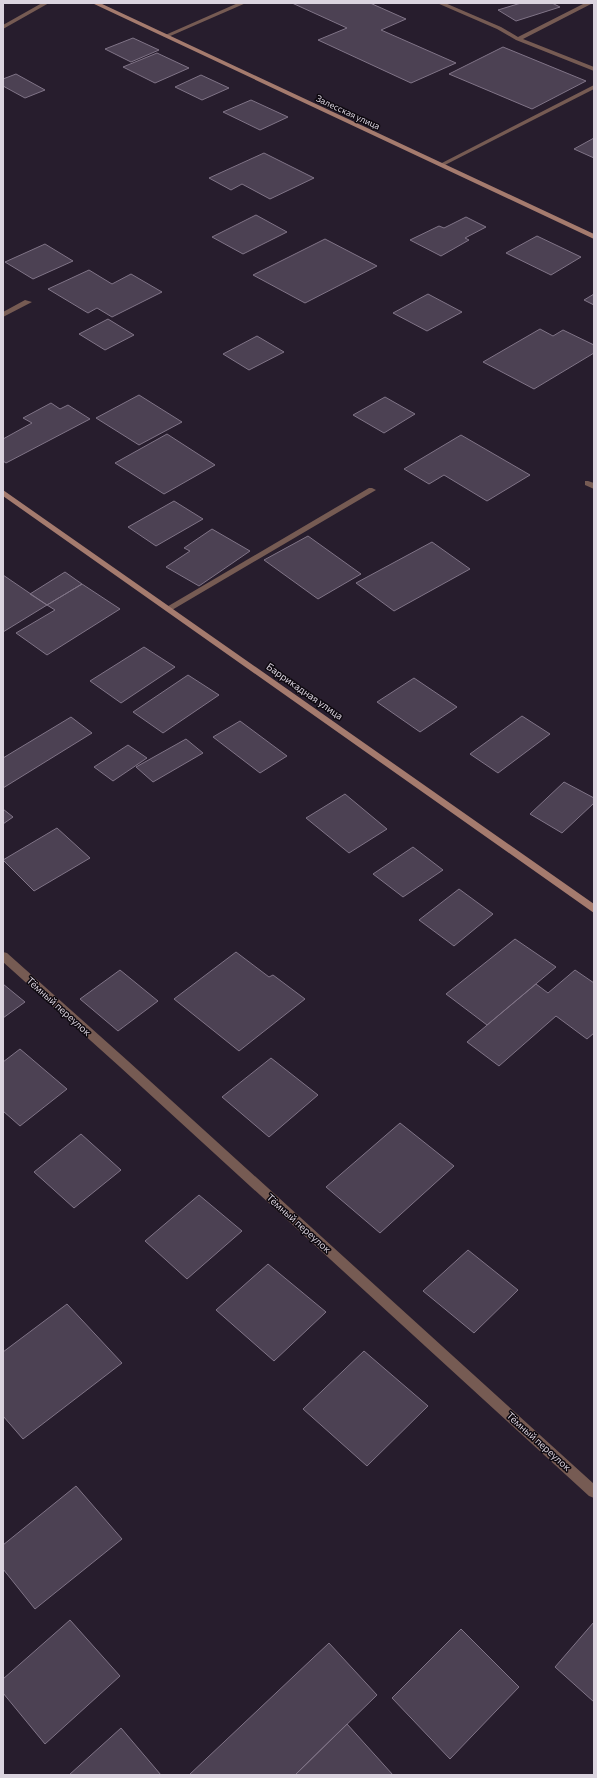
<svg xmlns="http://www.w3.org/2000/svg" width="597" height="1778" font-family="Commissioner,sans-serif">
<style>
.building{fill:#4c4153;stroke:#807487}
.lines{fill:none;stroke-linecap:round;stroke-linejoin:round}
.lane{fill:#765b53;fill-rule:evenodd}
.street{fill:#765b53;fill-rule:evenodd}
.secondary{fill:#a57b6e;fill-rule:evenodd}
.labels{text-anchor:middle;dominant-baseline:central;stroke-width:3;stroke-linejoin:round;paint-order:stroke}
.far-street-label{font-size:9px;fill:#dbd4df;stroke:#0e0910}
.street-label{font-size:10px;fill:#dbd4df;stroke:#0e0910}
</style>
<rect width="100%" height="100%" fill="#271d2d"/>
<!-- building -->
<path class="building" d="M 292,3 L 370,3 L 406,19 L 381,30 L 456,63 L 411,83 L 318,40 L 347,28 Z
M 521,3 L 552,3 L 560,7 L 516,21 L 498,10 Z
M 133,38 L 159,50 L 131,62 L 105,49 Z
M 503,47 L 586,81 L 532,109 L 449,74 Z
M 157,53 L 189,68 L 155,83 L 123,67 Z
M 16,74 L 45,90 L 25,98 L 3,86 L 3,79 Z
M 201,75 L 229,88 L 202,100 L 175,87 Z
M 251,100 L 288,117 L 260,130 L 223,112 Z
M 594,138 L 594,158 L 574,149 Z
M 264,153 L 314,178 L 270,199 L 242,184 L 231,190 L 209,178 Z
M 256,215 L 287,232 L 243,254 L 212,237 Z
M 466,217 L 486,227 L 465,238 L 469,240 L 441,256 L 410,240 L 439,226 L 444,228 Z
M 537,236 L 581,257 L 551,275 L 506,253 Z
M 325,239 L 377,266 L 305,303 L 253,275 Z
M 45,244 L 73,261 L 33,279 L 5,262 Z
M 89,270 L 112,284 L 131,274 L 162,292 L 112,317 L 97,308 L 88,313 L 48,289 Z
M 428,294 L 462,312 L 427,331 L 393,313 Z
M 594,294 L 594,305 L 584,300 Z
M 108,319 L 134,335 L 105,350 L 79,334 Z
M 540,329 L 553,336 L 563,330 L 594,345 L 594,353 L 534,389 L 483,362 Z
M 257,336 L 284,352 L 249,370 L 223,354 Z
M 139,395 L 182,422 L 139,445 L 96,418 Z
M 385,397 L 415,414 L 384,433 L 353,415 Z
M 51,403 L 60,409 L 68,405 L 90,419 L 6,463 L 3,461 L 3,439 L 32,423 L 23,418 Z
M 167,434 L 215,465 L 164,494 L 115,463 Z
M 461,435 L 530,475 L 487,501 L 444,475 L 429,484 L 404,469 Z
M 174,501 L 203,519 L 156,546 L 128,527 Z
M 212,529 L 250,551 L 199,586 L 166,567 L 190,551 L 184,548 Z
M 308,536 L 361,574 L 318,599 L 264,560 Z
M 432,542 L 470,569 L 394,611 L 356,583 Z
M 65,572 L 82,584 L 47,605 L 30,594 Z
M 3,575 L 47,605 L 3,632 Z
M 82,584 L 120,609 L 47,655 L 16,633 L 55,610 L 47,605 Z
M 144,647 L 175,667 L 121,703 L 90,681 Z
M 188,675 L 219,695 L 163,733 L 133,712 Z
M 414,678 L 457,707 L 420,732 L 377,702 Z
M 522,716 L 550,734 L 498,773 L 470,754 Z
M 71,717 L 92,733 L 3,788 L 3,758 Z
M 240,721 L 287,756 L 260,773 L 213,737 Z
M 186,739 L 203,753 L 153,782 L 136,767 Z
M 128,745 L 147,758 L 113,781 L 94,767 Z
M 564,782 L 594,798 L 594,803 L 562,833 L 530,814 Z
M 345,794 L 387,829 L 349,853 L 306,818 Z
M 3,809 L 13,817 L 3,824 Z
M 57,828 L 90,858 L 34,891 L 3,860 Z
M 413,847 L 443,870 L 403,897 L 373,874 Z
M 459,889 L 493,914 L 454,946 L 419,920 Z
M 515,939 L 556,967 L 487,1025 L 446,994 Z
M 236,952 L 269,977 L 273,975 L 305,999 L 239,1051 L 174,999 Z
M 120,970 L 158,1001 L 118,1031 L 80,999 Z
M 575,970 L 594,983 L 594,1033 L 587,1039 L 556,1016 L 499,1066 L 467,1042 L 536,984 L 548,993 Z
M 3,984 L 25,1002 L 3,1018 Z
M 20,1049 L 67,1089 L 20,1126 L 3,1111 L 3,1062 Z
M 271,1058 L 318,1095 L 269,1137 L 222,1097 Z
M 400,1123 L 454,1166 L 380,1233 L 326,1187 Z
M 81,1134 L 121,1170 L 74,1208 L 34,1172 Z
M 199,1195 L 242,1231 L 187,1279 L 145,1241 Z
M 468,1250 L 518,1290 L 474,1333 L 423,1291 Z
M 268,1264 L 326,1312 L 274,1361 L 216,1310 Z
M 67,1304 L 122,1363 L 23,1439 L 3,1416 L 3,1352 Z
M 364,1351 L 428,1406 L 367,1466 L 303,1409 Z
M 76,1486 L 122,1539 L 35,1609 L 3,1569 L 3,1545 Z
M 70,1620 L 120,1676 L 45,1744 L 3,1693 L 3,1679 Z
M 594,1622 L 594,1702 L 555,1667 Z
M 461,1629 L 519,1687 L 450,1759 L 392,1698 Z
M 329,1643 L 377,1695 L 295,1775 L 189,1775 Z
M 347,1724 L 393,1775 L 295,1775 Z
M 121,1728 L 161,1775 L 69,1775 Z"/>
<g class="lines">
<!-- lane -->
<path class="lane" d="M 42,3 L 49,3 L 3,29 L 3,25 Z
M 238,3 L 246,3 L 168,37 L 163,36 Z
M 437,3 L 445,3 L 501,27 L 518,37 L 585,3 L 593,3 L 523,39 L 594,67 L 594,71 L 516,40 L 497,29 Z
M 594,85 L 594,89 L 443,166 L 438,165 Z
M 25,300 L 32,302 L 3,317 L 3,312 Z
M 585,481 L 588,481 L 594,483 L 594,489 L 585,485 Z
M 369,488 L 372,488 L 376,490 L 172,610 L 166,610 L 165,608 Z"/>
<!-- street -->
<path class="street" d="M 3,952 L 7,953 L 128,1061 L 594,1484 L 594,1498 L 589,1496 L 120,1067 L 3,962 Z"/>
<!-- secondary -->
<path class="secondary" d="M 92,3 L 100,3 L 594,234 L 594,239 Z
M 3,490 L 594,904 L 594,913 L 3,496 Z"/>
</g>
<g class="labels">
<!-- far-street labels -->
<g class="far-street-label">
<text transform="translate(348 112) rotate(25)">Залесская улица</text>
</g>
<!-- street labels -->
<g class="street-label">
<text transform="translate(305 691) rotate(35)">Баррикадная улица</text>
<text transform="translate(59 1006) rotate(42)">Тёмный переулок</text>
<text transform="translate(299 1223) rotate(42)">Тёмный переулок</text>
<text transform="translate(539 1441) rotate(42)">Тёмный переулок</text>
</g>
</g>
<!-- border -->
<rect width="597" height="1778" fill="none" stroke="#dbd4df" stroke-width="8"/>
</svg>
